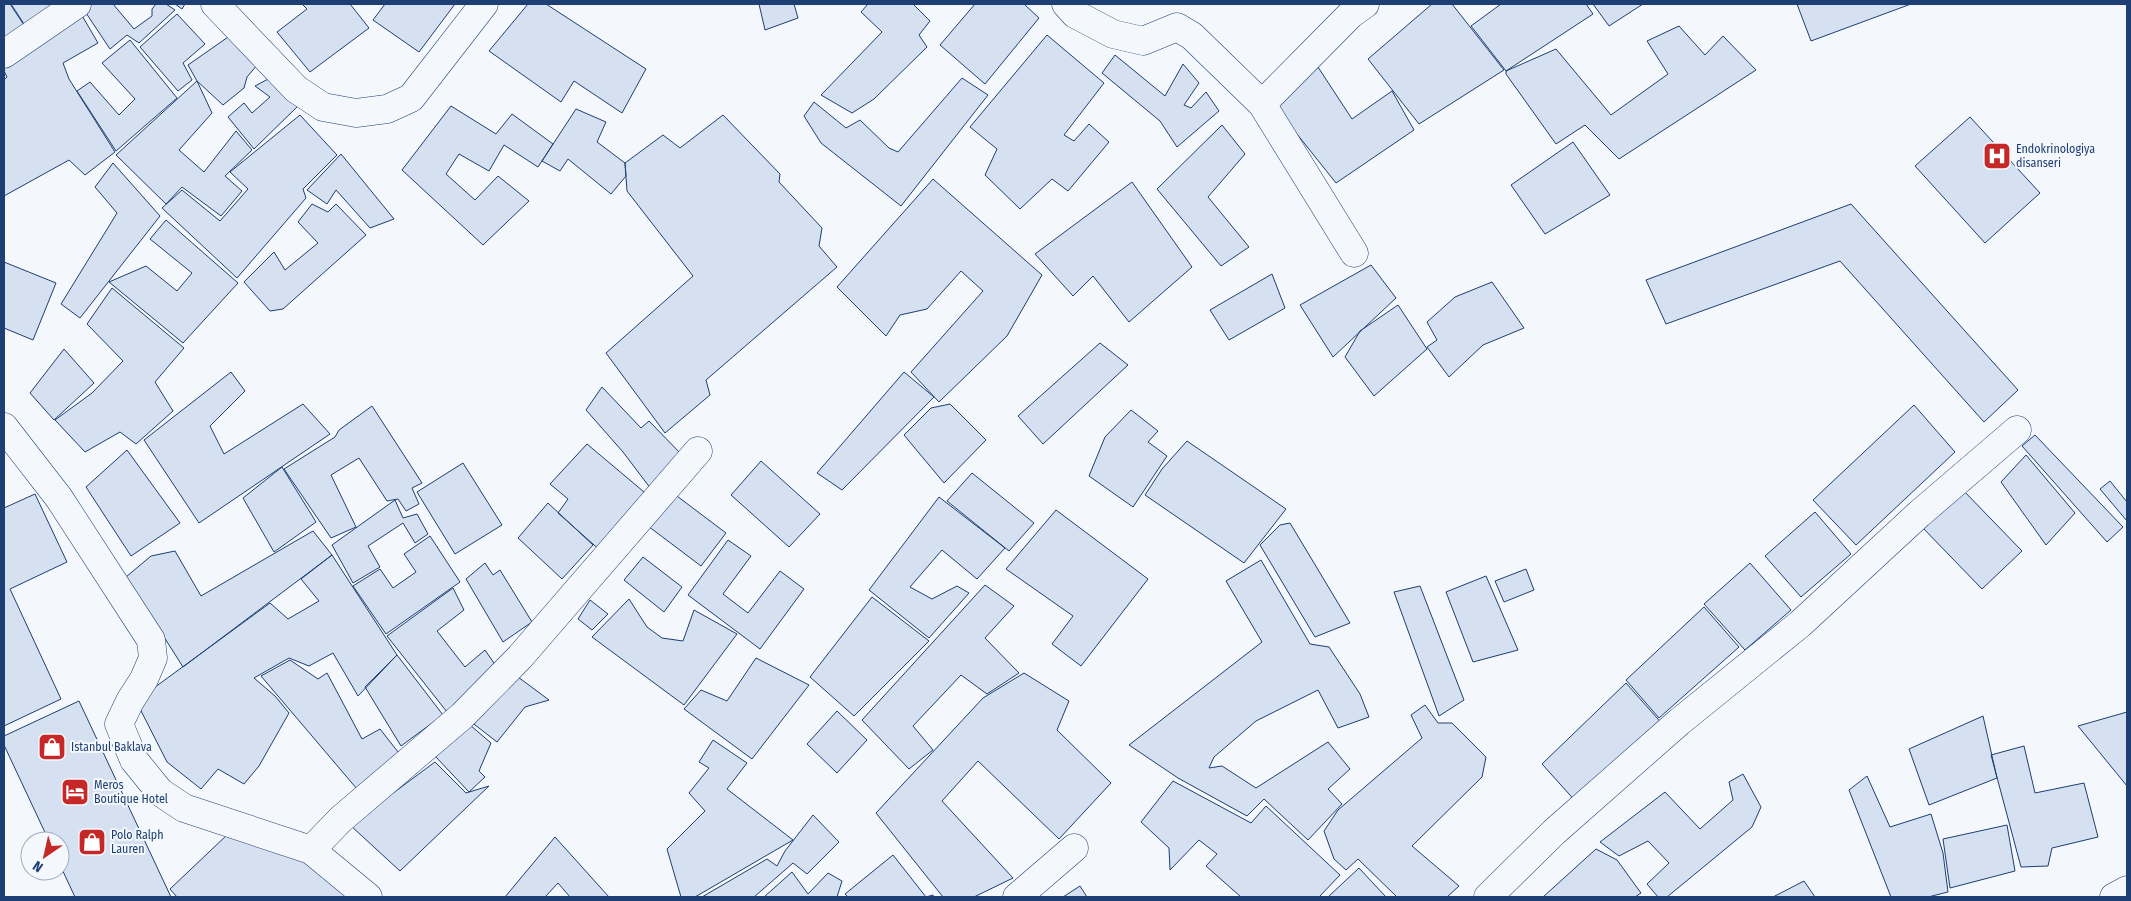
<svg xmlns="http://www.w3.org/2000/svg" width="2131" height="901" font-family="'Fira Sans Condensed',sans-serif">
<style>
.building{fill:#d5e0f0;stroke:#1d3f73}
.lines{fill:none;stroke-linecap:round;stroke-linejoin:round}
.minor-casing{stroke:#1d3f73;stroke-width:29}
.minor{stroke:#f4f7fb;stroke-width:28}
.labels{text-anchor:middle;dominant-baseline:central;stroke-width:4;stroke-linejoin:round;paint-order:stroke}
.poi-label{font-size:12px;fill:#1d3f73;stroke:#f4f7fb;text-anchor:start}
</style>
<rect width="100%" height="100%" fill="#f4f7fb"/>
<!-- building -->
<path class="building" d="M 4,4 L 10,4 L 26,28 L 4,41 Z
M 11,4 L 59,4 L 26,27 Z
M 80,4 L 113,4 L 134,29 L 152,16 L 152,9 L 156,4 L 166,4 L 175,10 L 139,43 L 127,35 L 110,49 Z
M 175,4 L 185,4 L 182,9 Z
M 302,4 L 350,4 L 369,28 L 310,72 L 277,32 L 307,9 Z
M 385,4 L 455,4 L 419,52 L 373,20 Z
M 528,4 L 546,4 L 646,69 L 622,113 L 574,81 L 561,102 L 489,51 Z
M 759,4 L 794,4 L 798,18 L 765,30 Z
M 868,4 L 913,4 L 930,21 L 919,35 L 927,47 L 874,99 L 852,113 L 821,95 L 882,32 L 861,12 Z
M 975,4 L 1024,4 L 1039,18 L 985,84 L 940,45 Z
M 1432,4 L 1452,4 L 1504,70 L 1419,124 L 1368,59 Z
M 1501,4 L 1586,4 L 1593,14 L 1506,71 L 1471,26 Z
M 1593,4 L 1643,4 L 1609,26 Z
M 1797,4 L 1911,4 L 1811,41 Z
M 77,7 L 98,43 L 63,63 L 69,79 L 115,152 L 85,175 L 69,160 L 4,196 L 4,80 L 7,77 L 4,71 L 4,59 Z
M 177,14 L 205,44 L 183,63 L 192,80 L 178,91 L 140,47 Z
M 1679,26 L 1705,55 L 1723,36 L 1756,70 L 1619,159 L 1585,125 L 1556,144 L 1506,74 L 1506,71 L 1556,49 L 1611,115 L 1668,74 L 1647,41 Z
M 231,35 L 258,64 L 247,77 L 244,88 L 223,105 L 197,81 L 188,65 Z
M 1047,35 L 1104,83 L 1064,135 L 1074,141 L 1089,124 L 1109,142 L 1068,191 L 1052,179 L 1020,209 L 985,175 L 997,149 L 970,127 Z
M 130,40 L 177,98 L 116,151 L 77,91 L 90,82 L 119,115 L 135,99 L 102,63 Z
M 1115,55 L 1165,96 L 1183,64 L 1199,83 L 1184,105 L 1191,108 L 1206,92 L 1219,111 L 1177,147 L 1160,121 L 1102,73 Z
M 1316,64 L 1352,119 L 1392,91 L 1414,130 L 1336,183 L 1273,104 Z
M 270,78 L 298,106 L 254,149 L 228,117 L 244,103 L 252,113 L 270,97 L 255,86 Z
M 962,78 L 988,95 L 901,206 L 821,143 L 804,116 L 814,102 L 846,128 L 860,120 L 889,148 L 898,152 Z
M 197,81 L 212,113 L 179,150 L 204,172 L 236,131 L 252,150 L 225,176 L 242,191 L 221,216 L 182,187 L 166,204 L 116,155 Z
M 451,106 L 496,134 L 512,114 L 553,144 L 538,167 L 504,145 L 489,171 L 459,154 L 446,174 L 475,200 L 498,176 L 529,201 L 483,245 L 402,170 Z
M 576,109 L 606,122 L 597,142 L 625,163 L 626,176 L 611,194 L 568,159 L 560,171 L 542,161 Z
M 300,115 L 337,155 L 303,189 L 306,198 L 237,278 L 162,208 L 182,190 L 220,221 L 248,189 L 230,172 Z
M 723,115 L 780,174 L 779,182 L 822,228 L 819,246 L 837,267 L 706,380 L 710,395 L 665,433 L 606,353 L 693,276 L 627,191 L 625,163 L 663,135 L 680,148 Z
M 1970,117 L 2040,193 L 1985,243 L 1915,166 Z
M 1222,125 L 1245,154 L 1208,197 L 1249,247 L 1221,266 L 1157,189 Z
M 1573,142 L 1610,195 L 1545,234 L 1511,185 Z
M 341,154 L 394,219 L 370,228 L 336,190 L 327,204 L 307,190 Z
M 113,163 L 160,216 L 80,318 L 61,304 L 117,213 L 95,187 Z
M 933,179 L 1042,275 L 1007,336 L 939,402 L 911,372 L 983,291 L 961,271 L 927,309 L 900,315 L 886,336 L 837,287 Z
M 1132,182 L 1192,267 L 1129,322 L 1093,276 L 1073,296 L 1035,254 Z
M 312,204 L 328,212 L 336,204 L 366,235 L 283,309 L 270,311 L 244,282 L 274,252 L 285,270 L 318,243 L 298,222 Z
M 1851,204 L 2018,390 L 1984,422 L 1840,261 L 1666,324 L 1646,280 Z
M 166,220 L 238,283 L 183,343 L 109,282 L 146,266 L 177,291 L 192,273 L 150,239 Z
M 4,262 L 56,283 L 33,340 L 4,328 Z
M 1371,265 L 1396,298 L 1333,357 L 1300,305 Z
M 1272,274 L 1285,308 L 1229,340 L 1210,310 Z
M 1492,282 L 1524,328 L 1483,345 L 1449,377 L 1427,347 L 1437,340 L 1427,322 L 1455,297 Z
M 112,288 L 184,348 L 155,382 L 173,411 L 136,444 L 120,432 L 85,452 L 55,420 L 92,393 L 123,361 L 87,324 Z
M 1398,305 L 1427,349 L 1374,396 L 1345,357 L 1360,331 Z
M 1100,343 L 1128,365 L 1043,444 L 1018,416 Z
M 64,349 L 94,383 L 54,420 L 30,393 Z
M 231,372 L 245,391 L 210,426 L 224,454 L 303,404 L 330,434 L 199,523 L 144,440 Z
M 904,372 L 934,397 L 842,490 L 817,473 Z
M 602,387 L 641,428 L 649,421 L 684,457 L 651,489 L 623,452 L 586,410 Z
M 950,404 L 986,440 L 944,483 L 904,435 L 931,408 Z
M 1914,405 L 1955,452 L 1856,545 L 1813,500 Z
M 372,406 L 422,483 L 412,488 L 419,504 L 406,511 L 398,499 L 387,501 L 359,458 L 331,475 L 356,527 L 331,538 L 284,469 L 335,437 L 339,430 Z
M 1131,410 L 1158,431 L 1148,442 L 1167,456 L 1133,507 L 1089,476 L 1105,437 Z
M 2035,435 L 2123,527 L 2107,542 L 2022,446 Z
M 1187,441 L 1286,509 L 1244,563 L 1145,495 L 1162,469 Z
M 587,444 L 650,497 L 602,552 L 558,513 L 568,499 L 550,484 Z
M 127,450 L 180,523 L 131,556 L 86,487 Z
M 2026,455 L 2075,513 L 2046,545 L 2001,482 Z
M 761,461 L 820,514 L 789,547 L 731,495 Z
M 463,463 L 502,525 L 455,554 L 417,492 Z
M 282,467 L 316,522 L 274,552 L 243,498 Z
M 972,473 L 1034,523 L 1009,551 L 947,501 Z
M 2110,481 L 2127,502 L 2127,521 L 2100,489 Z
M 1961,488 L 2022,551 L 1982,589 L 1921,526 Z
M 669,490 L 726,533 L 701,566 L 644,523 Z
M 35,494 L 67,562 L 10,589 L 61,699 L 4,726 L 4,508 Z
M 939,497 L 1005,548 L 977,579 L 942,550 L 910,587 L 932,599 L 957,586 L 969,593 L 929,638 L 869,590 Z
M 395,500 L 403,518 L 417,514 L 428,534 L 415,543 L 403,523 L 368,546 L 380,567 L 353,583 L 332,545 Z
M 548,503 L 593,545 L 562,579 L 518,538 Z
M 1056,510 L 1148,579 L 1081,666 L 1052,644 L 1073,616 L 1006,569 Z
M 1815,512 L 1851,554 L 1801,597 L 1765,556 Z
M 1290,523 L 1350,623 L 1315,637 L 1260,545 L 1280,525 Z
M 313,531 L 332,555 L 183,667 L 126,577 L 151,556 L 175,551 L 201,596 Z
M 430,536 L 460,582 L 386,634 L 353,586 L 380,569 L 393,588 L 416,572 L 404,554 Z
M 728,540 L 751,556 L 723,594 L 748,613 L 780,571 L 804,589 L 760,649 L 688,595 Z
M 332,555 L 397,655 L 358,696 L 333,653 L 309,666 L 289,658 L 254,678 L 275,696 L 289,713 L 259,766 L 244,784 L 218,769 L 201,789 L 167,762 L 136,701 L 270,603 L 288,619 L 319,601 L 301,579 Z
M 643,557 L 682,587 L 664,612 L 624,580 Z
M 1261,560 L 1310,644 L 1329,647 L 1360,694 L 1369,717 L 1338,728 L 1318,690 L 1256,721 L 1214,757 L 1209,768 L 1222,766 L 1256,788 L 1328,742 L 1350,769 L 1328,789 L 1342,804 L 1308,840 L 1264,799 L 1247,816 L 1178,778 L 1129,745 L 1262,642 L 1226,581 Z
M 485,563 L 493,575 L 500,570 L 532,622 L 503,642 L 466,579 Z
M 1750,563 L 1791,610 L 1745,650 L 1704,604 Z
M 1526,569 L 1534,590 L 1504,602 L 1495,581 Z
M 1486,576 L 1518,650 L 1473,662 L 1446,592 Z
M 985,585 L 1014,606 L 985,638 L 1019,673 L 987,694 L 961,675 L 913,726 L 933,750 L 909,769 L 862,720 Z
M 1420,586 L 1464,700 L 1439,716 L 1394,592 Z
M 453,588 L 464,610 L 437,631 L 465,667 L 485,650 L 498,669 L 447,712 L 387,636 Z
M 872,597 L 929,641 L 854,716 L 810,677 Z
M 629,599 L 647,627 L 662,638 L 683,641 L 694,610 L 737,634 L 684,705 L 592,637 Z
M 590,600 L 608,614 L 592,630 L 578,619 Z
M 1704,607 L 1739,647 L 1659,718 L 1626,680 Z
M 397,655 L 443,715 L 401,746 L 365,687 Z
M 756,658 L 809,685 L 752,759 L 684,709 L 701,690 L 727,701 Z
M 290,660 L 318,679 L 327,673 L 362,739 L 380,729 L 402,757 L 357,789 L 261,676 Z
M 510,671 L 549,700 L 525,707 L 497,742 L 470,721 Z
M 1024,673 L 1069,701 L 1057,730 L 1111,783 L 1059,839 L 978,761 L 942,801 L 1013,878 L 974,897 L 943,897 L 876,813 L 983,698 Z
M 1626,683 L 1665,727 L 1578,804 L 1542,764 Z
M 79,701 L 171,897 L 75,897 L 60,865 L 60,841 L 49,841 L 4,745 L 4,736 Z
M 1425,705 L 1438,723 L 1452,723 L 1486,757 L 1482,777 L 1412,846 L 1459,886 L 1447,897 L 1397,897 L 1358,859 L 1346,870 L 1334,859 L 1324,831 L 1338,810 L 1422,738 L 1411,715 Z
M 837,711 L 867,740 L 837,773 L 807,744 Z
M 2127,712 L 2127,786 L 2078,726 Z
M 1983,716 L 1997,778 L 1929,805 L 1909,749 Z
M 470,725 L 491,743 L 479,771 L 485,777 L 469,792 L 435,756 Z
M 713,740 L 747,763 L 727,789 L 793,840 L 695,897 L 681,897 L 667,849 L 705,811 L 689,793 L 709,768 L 699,762 Z
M 2024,746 L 2035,793 L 2084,783 L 2098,837 L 2052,848 L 2048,866 L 2021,867 L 1991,755 Z
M 435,762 L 466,793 L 489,786 L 400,871 L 350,825 Z
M 1743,774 L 1761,807 L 1752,827 L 1667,897 L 1658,897 L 1647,884 L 1669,863 L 1648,841 L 1619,856 L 1600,842 L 1665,792 L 1700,829 L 1733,800 L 1729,782 Z
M 1867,776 L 1890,827 L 1931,814 L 1943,853 L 1948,892 L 1928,897 L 1891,897 L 1849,790 Z
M 1173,781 L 1251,823 L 1266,806 L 1340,875 L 1319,897 L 1241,897 L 1206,866 L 1217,854 L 1199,840 L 1170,870 L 1169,848 L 1141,822 Z
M 813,815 L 839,842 L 807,874 L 793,863 L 754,897 L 702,897 L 767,859 L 777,866 L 785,851 Z
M 2007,825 L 2015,871 L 1950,888 L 1943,839 Z
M 228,834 L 303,859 L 351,897 L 177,897 L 170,889 Z
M 555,837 L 609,897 L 570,897 L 558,883 L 545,897 L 505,897 Z
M 1596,849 L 1617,860 L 1641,893 L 1635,897 L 1543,897 Z
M 893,855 L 926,897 L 933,895 L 934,897 L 848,897 L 845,894 Z
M 1359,868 L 1386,897 L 1328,897 Z
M 792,872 L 808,894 L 828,873 L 842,881 L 837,897 L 764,897 Z
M 1804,881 L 1815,897 L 1773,897 Z
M 1080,886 L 1087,897 L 1063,897 Z"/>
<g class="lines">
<defs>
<path id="minor" d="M 215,4 L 296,89 L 323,107 L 356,113 L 387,109 L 411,98 L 484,4
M 1066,4 L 1075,14 L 1113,34 L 1143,41 L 1177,27 L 1192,36 L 1262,104 L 1354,253
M 4,54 L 77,4
M 1262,104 L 1351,14 L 1365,4
M 4,427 L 59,498 L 151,640 L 153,658 L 144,679 L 130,701 L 119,724 L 134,760 L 160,792 L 184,808 L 311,850 L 368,897
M 311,850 L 341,819 L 462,716 L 520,657 L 698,451
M 1017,897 L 1074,848
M 1488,897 L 1554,832 L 1679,722 L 1800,624 L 1919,514 L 2017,430
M 2114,897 L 2127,890"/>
</defs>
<!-- minor casing -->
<use href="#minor" class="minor-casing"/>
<!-- minor -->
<use href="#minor" class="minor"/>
</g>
<!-- icons -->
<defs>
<symbol id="hospital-square" viewBox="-11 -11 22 22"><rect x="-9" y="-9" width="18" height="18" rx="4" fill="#c62828" stroke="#f4f7fb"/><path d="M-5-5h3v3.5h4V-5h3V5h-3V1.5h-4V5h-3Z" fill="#fff"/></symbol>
<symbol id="shop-square" viewBox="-11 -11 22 22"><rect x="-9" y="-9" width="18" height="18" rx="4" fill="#c62828" stroke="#f4f7fb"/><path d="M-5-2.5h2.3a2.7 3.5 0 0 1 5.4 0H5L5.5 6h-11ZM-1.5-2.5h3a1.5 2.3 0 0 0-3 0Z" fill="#fff"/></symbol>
<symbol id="hotel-square" viewBox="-11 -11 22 22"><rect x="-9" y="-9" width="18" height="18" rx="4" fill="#c62828" stroke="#f4f7fb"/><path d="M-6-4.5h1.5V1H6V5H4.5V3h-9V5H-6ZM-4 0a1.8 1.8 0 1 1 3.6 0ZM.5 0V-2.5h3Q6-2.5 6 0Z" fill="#fff"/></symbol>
</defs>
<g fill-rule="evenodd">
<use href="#hospital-square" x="1981" y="140" width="32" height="32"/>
<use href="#shop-square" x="36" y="731" width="32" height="32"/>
<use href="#hotel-square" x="59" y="776" width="32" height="32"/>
<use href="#shop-square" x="76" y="826" width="32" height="32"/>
</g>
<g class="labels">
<!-- poi labels -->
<g class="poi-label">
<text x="2016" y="149">Endokrinologiya<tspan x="2016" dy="14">disanseri</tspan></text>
<text x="71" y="747">Istanbul Baklava</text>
<text x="94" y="785">Meros<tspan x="94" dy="14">Boutique Hotel</tspan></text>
<text x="111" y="835">Polo Ralph<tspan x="111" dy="14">Lauren</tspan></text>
</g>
</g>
<!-- border -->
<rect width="2131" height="901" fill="none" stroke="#1d3f73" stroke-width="10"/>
<!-- north arrow -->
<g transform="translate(45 856) rotate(214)"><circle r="24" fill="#f4f7fb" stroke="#9eadc5"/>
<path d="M0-4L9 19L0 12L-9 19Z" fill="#c62828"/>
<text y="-8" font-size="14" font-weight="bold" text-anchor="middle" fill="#1d3f73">N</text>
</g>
</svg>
